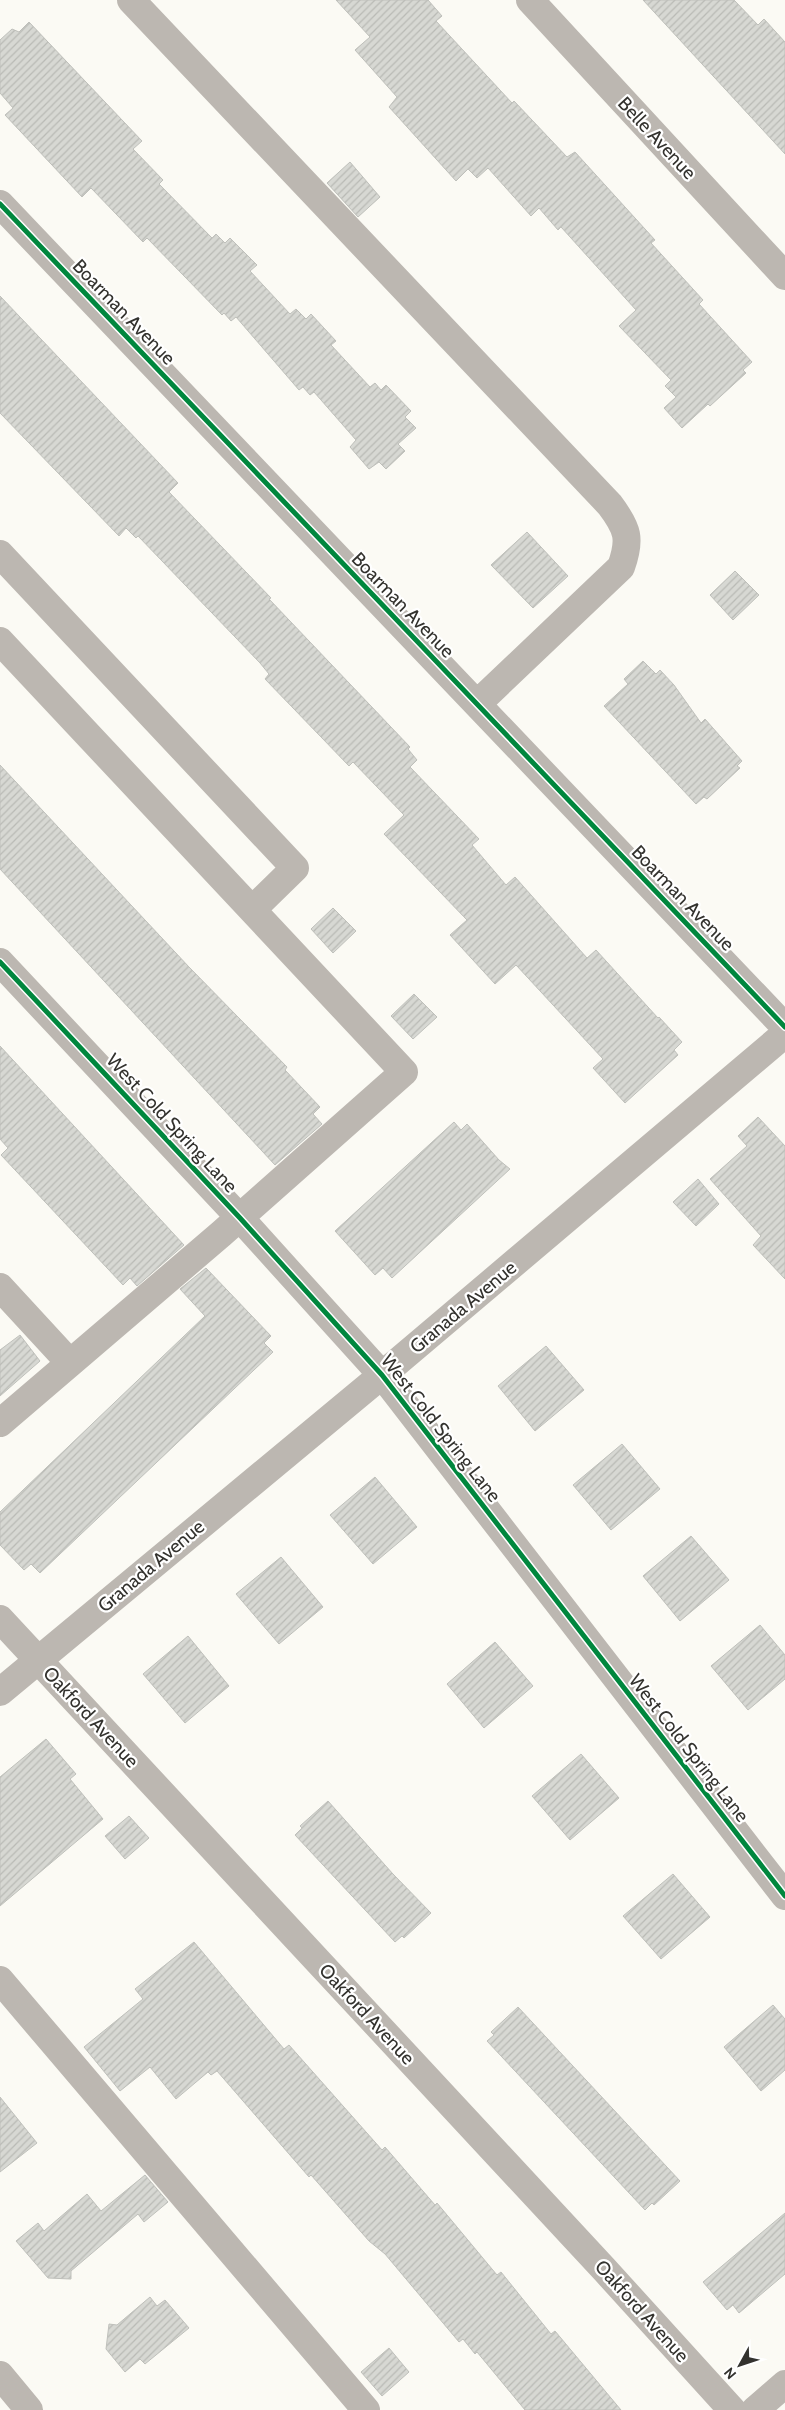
<svg xmlns="http://www.w3.org/2000/svg" width="785" height="2410" font-family="Cabin,sans-serif">
<style>
.building{fill:url(#building-hatch);stroke:#bfc0bb}
.lines{fill:none;stroke-linecap:round;stroke-linejoin:round}
.minor{stroke:#bcb7b1;stroke-width:28}
.cycleway-casing{stroke:#fff;stroke-width:8}
.cycleway{stroke:#00873e;stroke-width:5}
.labels{text-anchor:middle;dominant-baseline:central;stroke-width:4.5;stroke-linejoin:round;paint-order:stroke}
.street-label{font-size:19px;fill:#33322e;stroke:#fff}
</style>
<defs>
<pattern id="building-hatch" width="6" height="6" patternUnits="userSpaceOnUse" patternTransform="scale(1.25)"><rect width="6" height="6" fill="#d7d8d3"/><path d="M-1 1l2-2M0 6l6-6M5 7l2-2" fill="none" stroke="#b9bab5"/></pattern>
</defs>
<rect width="100%" height="100%" fill="#fbfaf4"/>
<!-- building -->
<path class="building" d="M 336,0 L 428,0 L 442,16 L 436,21 L 512,103 L 514,101 L 567,157 L 575,152 L 655,240 L 651,243 L 703,300 L 699,304 L 752,362 L 743,370 L 746,373 L 710,406 L 708,404 L 682,428 L 664,408 L 676,397 L 665,386 L 671,380 L 619,326 L 636,310 L 561,227 L 558,230 L 539,208 L 531,216 L 488,168 L 477,178 L 468,169 L 456,181 L 389,107 L 397,97 L 355,50 L 370,37 Z
M 643,0 L 734,0 L 758,25 L 764,19 L 785,42 L 785,154 Z
M 29,22 L 142,141 L 133,149 L 163,180 L 159,184 L 212,238 L 216,234 L 225,243 L 230,238 L 257,265 L 250,271 L 290,314 L 296,309 L 306,319 L 311,314 L 336,341 L 331,345 L 370,387 L 375,383 L 381,390 L 386,385 L 411,411 L 405,417 L 416,428 L 398,444 L 405,451 L 386,469 L 379,462 L 369,469 L 350,447 L 356,440 L 314,392 L 310,395 L 303,387 L 299,390 L 236,317 L 231,321 L 224,313 L 222,315 L 147,238 L 143,242 L 91,188 L 82,197 L 5,115 L 13,108 L 0,93 L 0,40 L 12,29 L 19,32 Z
M 350,162 L 380,197 L 358,217 L 327,183 Z
M 0,296 L 178,483 L 169,492 L 271,598 L 269,599 L 410,747 L 408,749 L 417,760 L 410,767 L 479,839 L 472,845 L 506,885 L 515,877 L 587,958 L 596,950 L 658,1018 L 659,1017 L 682,1042 L 674,1050 L 678,1055 L 625,1103 L 593,1068 L 603,1059 L 516,965 L 495,984 L 450,935 L 467,920 L 384,834 L 404,815 L 353,762 L 349,766 L 265,679 L 269,674 L 260,663 L 138,536 L 136,538 L 126,528 L 119,536 L 0,413 Z
M 527,532 L 568,576 L 533,608 L 491,565 Z
M 735,571 L 759,595 L 733,620 L 710,595 Z
M 643,661 L 656,674 L 660,670 L 674,685 L 701,723 L 705,719 L 742,761 L 737,766 L 740,768 L 707,799 L 704,797 L 696,804 L 604,706 L 628,684 L 624,679 Z
M 0,765 L 189,967 L 287,1067 L 285,1070 L 320,1107 L 313,1114 L 322,1124 L 275,1165 L 0,869 Z
M 333,908 L 356,931 L 333,953 L 311,929 Z
M 414,994 L 437,1017 L 413,1039 L 391,1016 Z
M 0,1046 L 184,1245 L 137,1286 L 130,1278 L 123,1285 L 1,1155 L 8,1148 L 0,1139 Z
M 758,1117 L 785,1146 L 785,1279 L 753,1245 L 761,1236 L 710,1179 L 747,1146 L 738,1136 Z
M 454,1122 L 461,1130 L 467,1124 L 499,1160 L 510,1169 L 392,1278 L 383,1268 L 375,1275 L 335,1231 Z
M 698,1179 L 719,1204 L 696,1226 L 673,1202 Z
M 206,1268 L 271,1336 L 264,1343 L 273,1352 L 40,1573 L 31,1564 L 24,1570 L 0,1545 L 0,1512 L 205,1316 L 180,1289 Z
M 20,1335 L 40,1361 L 0,1396 L 0,1350 Z
M 546,1346 L 584,1390 L 535,1431 L 498,1386 Z
M 622,1444 L 660,1489 L 611,1530 L 573,1485 Z
M 375,1477 L 417,1527 L 373,1564 L 330,1515 Z
M 691,1536 L 729,1580 L 680,1621 L 643,1576 Z
M 281,1557 L 323,1607 L 279,1644 L 236,1594 Z
M 760,1625 L 785,1655 L 785,1679 L 748,1710 L 711,1666 Z
M 188,1636 L 229,1686 L 185,1723 L 143,1674 Z
M 495,1642 L 533,1686 L 484,1728 L 447,1684 Z
M 46,1739 L 76,1774 L 70,1779 L 103,1819 L 0,1906 L 0,1777 Z
M 581,1754 L 619,1798 L 570,1840 L 532,1796 Z
M 328,1801 L 393,1874 L 431,1913 L 404,1938 L 402,1936 L 395,1942 L 295,1835 L 302,1828 L 300,1826 Z
M 129,1816 L 149,1838 L 125,1859 L 105,1836 Z
M 673,1874 L 710,1917 L 661,1959 L 623,1916 Z
M 194,1942 L 284,2049 L 289,2045 L 382,2150 L 385,2147 L 435,2205 L 437,2203 L 497,2275 L 501,2272 L 551,2334 L 555,2331 L 621,2410 L 525,2410 L 477,2352 L 475,2354 L 463,2339 L 459,2342 L 385,2254 L 369,2241 L 311,2175 L 309,2177 L 217,2071 L 211,2075 L 208,2072 L 176,2099 L 150,2067 L 120,2091 L 84,2047 L 143,1999 L 135,1989 Z
M 773,2005 L 785,2019 L 785,2070 L 761,2091 L 724,2047 Z
M 518,2007 L 680,2181 L 654,2205 L 652,2203 L 645,2210 L 487,2041 L 494,2035 L 491,2032 Z
M 0,2097 L 37,2143 L 0,2172 Z
M 145,2175 L 168,2202 L 144,2222 L 138,2214 L 71,2271 L 71,2279 L 48,2278 L 16,2241 L 38,2223 L 44,2231 L 87,2194 L 101,2211 Z
M 785,2213 L 785,2274 L 739,2313 L 733,2305 L 727,2310 L 703,2282 Z
M 150,2297 L 157,2306 L 165,2300 L 189,2328 L 145,2364 L 140,2359 L 125,2372 L 106,2349 L 109,2324 L 117,2325 Z
M 389,2348 L 409,2372 L 382,2396 L 361,2372 Z"/>
<g class="lines">
<!-- minor -->
<path class="minor" d="M 131,0 L 610,505 C 628,529 631,539 621,567 L 477,704
M 530,0 L 785,276
M 0,204 L 785,1027
M 0,554 L 295,868 L 253,909
M 0,641 L 404,1072 L 221,1234 L 0,1423
M 0,962 L 240,1218 L 382,1375 L 785,1896
M 0,1287 L 70,1363
M 0,1619 L 604,2269 L 732,2410
M 0,1692 L 382,1375 L 785,1034
M 0,1980 L 366,2410
M 0,2375 L 29,2410
M 755,2410 L 785,2384"/>
<defs>
<path id="cycleway" d="M 0,204 L 785,1027
M 0,962 L 240,1218 L 382,1375 L 785,1896"/>
</defs>
<!-- cycleway casing -->
<use href="#cycleway" class="cycleway-casing"/>
<!-- cycleway -->
<use href="#cycleway" class="cycleway"/>
</g>
<g class="labels">
<!-- street labels -->
<g class="street-label">
<text transform="translate(657 138) rotate(47)">Belle Avenue</text>
<text transform="translate(124 312) rotate(46)">Boarman Avenue</text>
<text transform="translate(403 605) rotate(46)">Boarman Avenue</text>
<text transform="translate(683 898) rotate(46)">Boarman Avenue</text>
<text transform="translate(172 1123) rotate(47)">West Cold Spring Lane</text>
<text transform="translate(463 1307) rotate(-40)">Granada Avenue</text>
<text transform="translate(441 1428) rotate(52)">West Cold Spring Lane</text>
<text transform="translate(151 1566) rotate(-40)">Granada Avenue</text>
<text transform="translate(91 1717) rotate(47)">Oakford Avenue</text>
<text transform="translate(689 1748) rotate(52)">West Cold Spring Lane</text>
<text transform="translate(367 2014) rotate(47)">Oakford Avenue</text>
<text transform="translate(642 2311) rotate(48)">Oakford Avenue</text>
</g>
</g>
<!-- north arrow -->
<g transform="translate(740 2365) rotate(230)" stroke="#ffffff" stroke-width="4" paint-order="stroke">
<path d="M0-4L9 19L0 12L-9 19Z" fill="#33322e"/>
<text y="-8" font-size="14" font-weight="bold" text-anchor="middle" fill="#33322e">N</text>
</g>
</svg>
